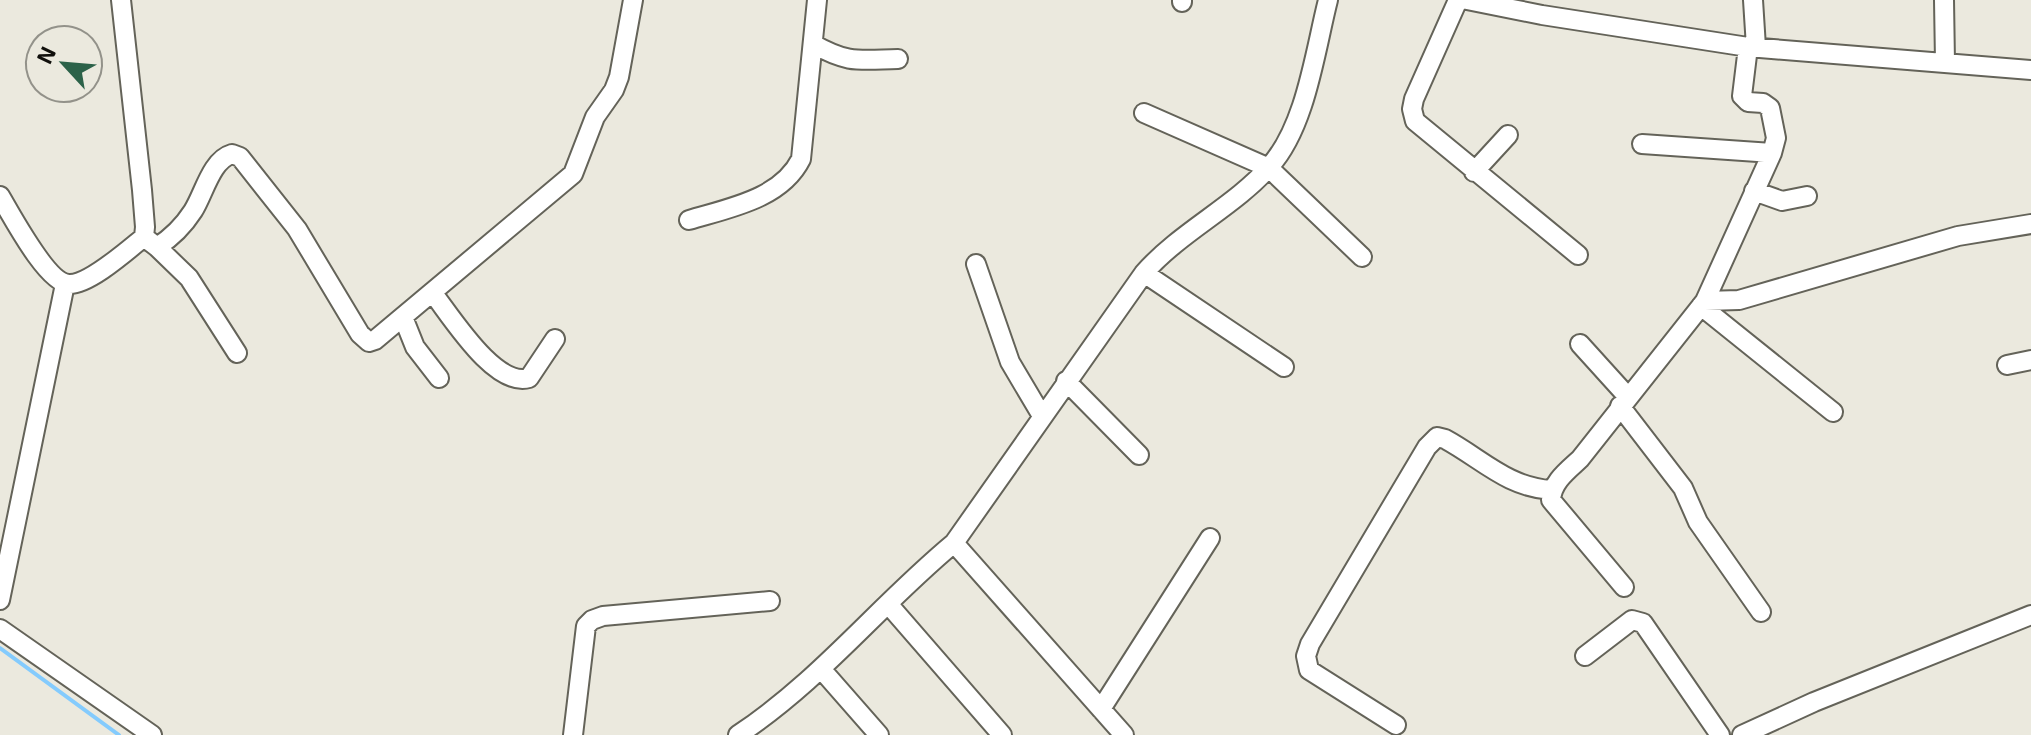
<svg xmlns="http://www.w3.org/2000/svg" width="2031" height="735" font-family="'Exo 2',sans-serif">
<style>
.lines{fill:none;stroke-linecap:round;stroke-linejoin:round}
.stream{stroke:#84cbfd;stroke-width:4}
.minor-casing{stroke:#646359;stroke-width:22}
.minor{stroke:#fff;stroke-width:18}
</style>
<rect width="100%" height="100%" fill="#ebe9de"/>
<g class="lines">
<!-- stream -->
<path class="stream" d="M 0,648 L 119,735"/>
<defs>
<path id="minor" d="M 1458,0 L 1414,99 L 1412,109 L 1415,121 L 1578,255
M 1467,0 L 1542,15 L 1748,47 L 2031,70
M 1753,0 L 1756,47
M 1944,0 L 1945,62
M 1182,2 L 1182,0
M 813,44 C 849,64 858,60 898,59
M 1144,113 L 1269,168 L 1362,257
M 1642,144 L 1772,153
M 1474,172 L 1508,135
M 1754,191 L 1782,201 L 1807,196
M 0,196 C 12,216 47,283 69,284 C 89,285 129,249 144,237 L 145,227 L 142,190 L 121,0
M 689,220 C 729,208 781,199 801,159 L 817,0
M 144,237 L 157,247 C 171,238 184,225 193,211 C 204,194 211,160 232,154 L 240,157 L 297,229 L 360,334 L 369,342 L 375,340 L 573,174 L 595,117 L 614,90 L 619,77 L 633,0
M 157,247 L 189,278 L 237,353
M 976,264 L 1010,362 L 1042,416
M 1144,273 L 1284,367
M 432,292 C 451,316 495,388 529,378 L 555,339
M 1705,301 L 1739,300 L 1958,236 L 2031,224
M 1701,306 L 1833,412
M 403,317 L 415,347 L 439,378
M 1580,344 L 1628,397
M 2007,365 L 2031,360
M 1066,381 L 1139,455
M 1620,406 L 1683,488 L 1698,522 L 1761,612
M 954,543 L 1124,735
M 1624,587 L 1551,500 C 1552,482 1567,471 1580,459 L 1705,301 L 1772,153 L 1776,138 L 1770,108 L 1763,103 L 1748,102 L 1742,96 L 1748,47
M 0,600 L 65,284
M 889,605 L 1002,735
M 0,629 L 152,735
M 1585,656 L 1632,620 L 1643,623 L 1720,735
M 822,670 L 879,735
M 1101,709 L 1210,538
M 1396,725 L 1309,670 L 1306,656 L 1310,644 L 1427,447 L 1437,437 L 1445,439 C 1482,459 1507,487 1551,490
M 573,735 L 586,626 L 592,620 L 603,616 L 770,601
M 738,735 C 822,679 878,606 954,543 L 1144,273 C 1181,231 1234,207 1270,166 C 1306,126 1315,51 1328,0
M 1742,735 L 1814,702 L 2031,615"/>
</defs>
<!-- minor casing -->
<use href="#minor" class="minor-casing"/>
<!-- minor -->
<use href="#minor" class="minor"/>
</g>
<!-- north arrow -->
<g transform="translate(64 64) rotate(296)"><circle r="38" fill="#ebe9de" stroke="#93928a" stroke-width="2"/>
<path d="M0-6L14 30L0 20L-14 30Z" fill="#2c6249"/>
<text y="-12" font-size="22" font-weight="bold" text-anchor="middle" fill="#100f0b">N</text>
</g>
</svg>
